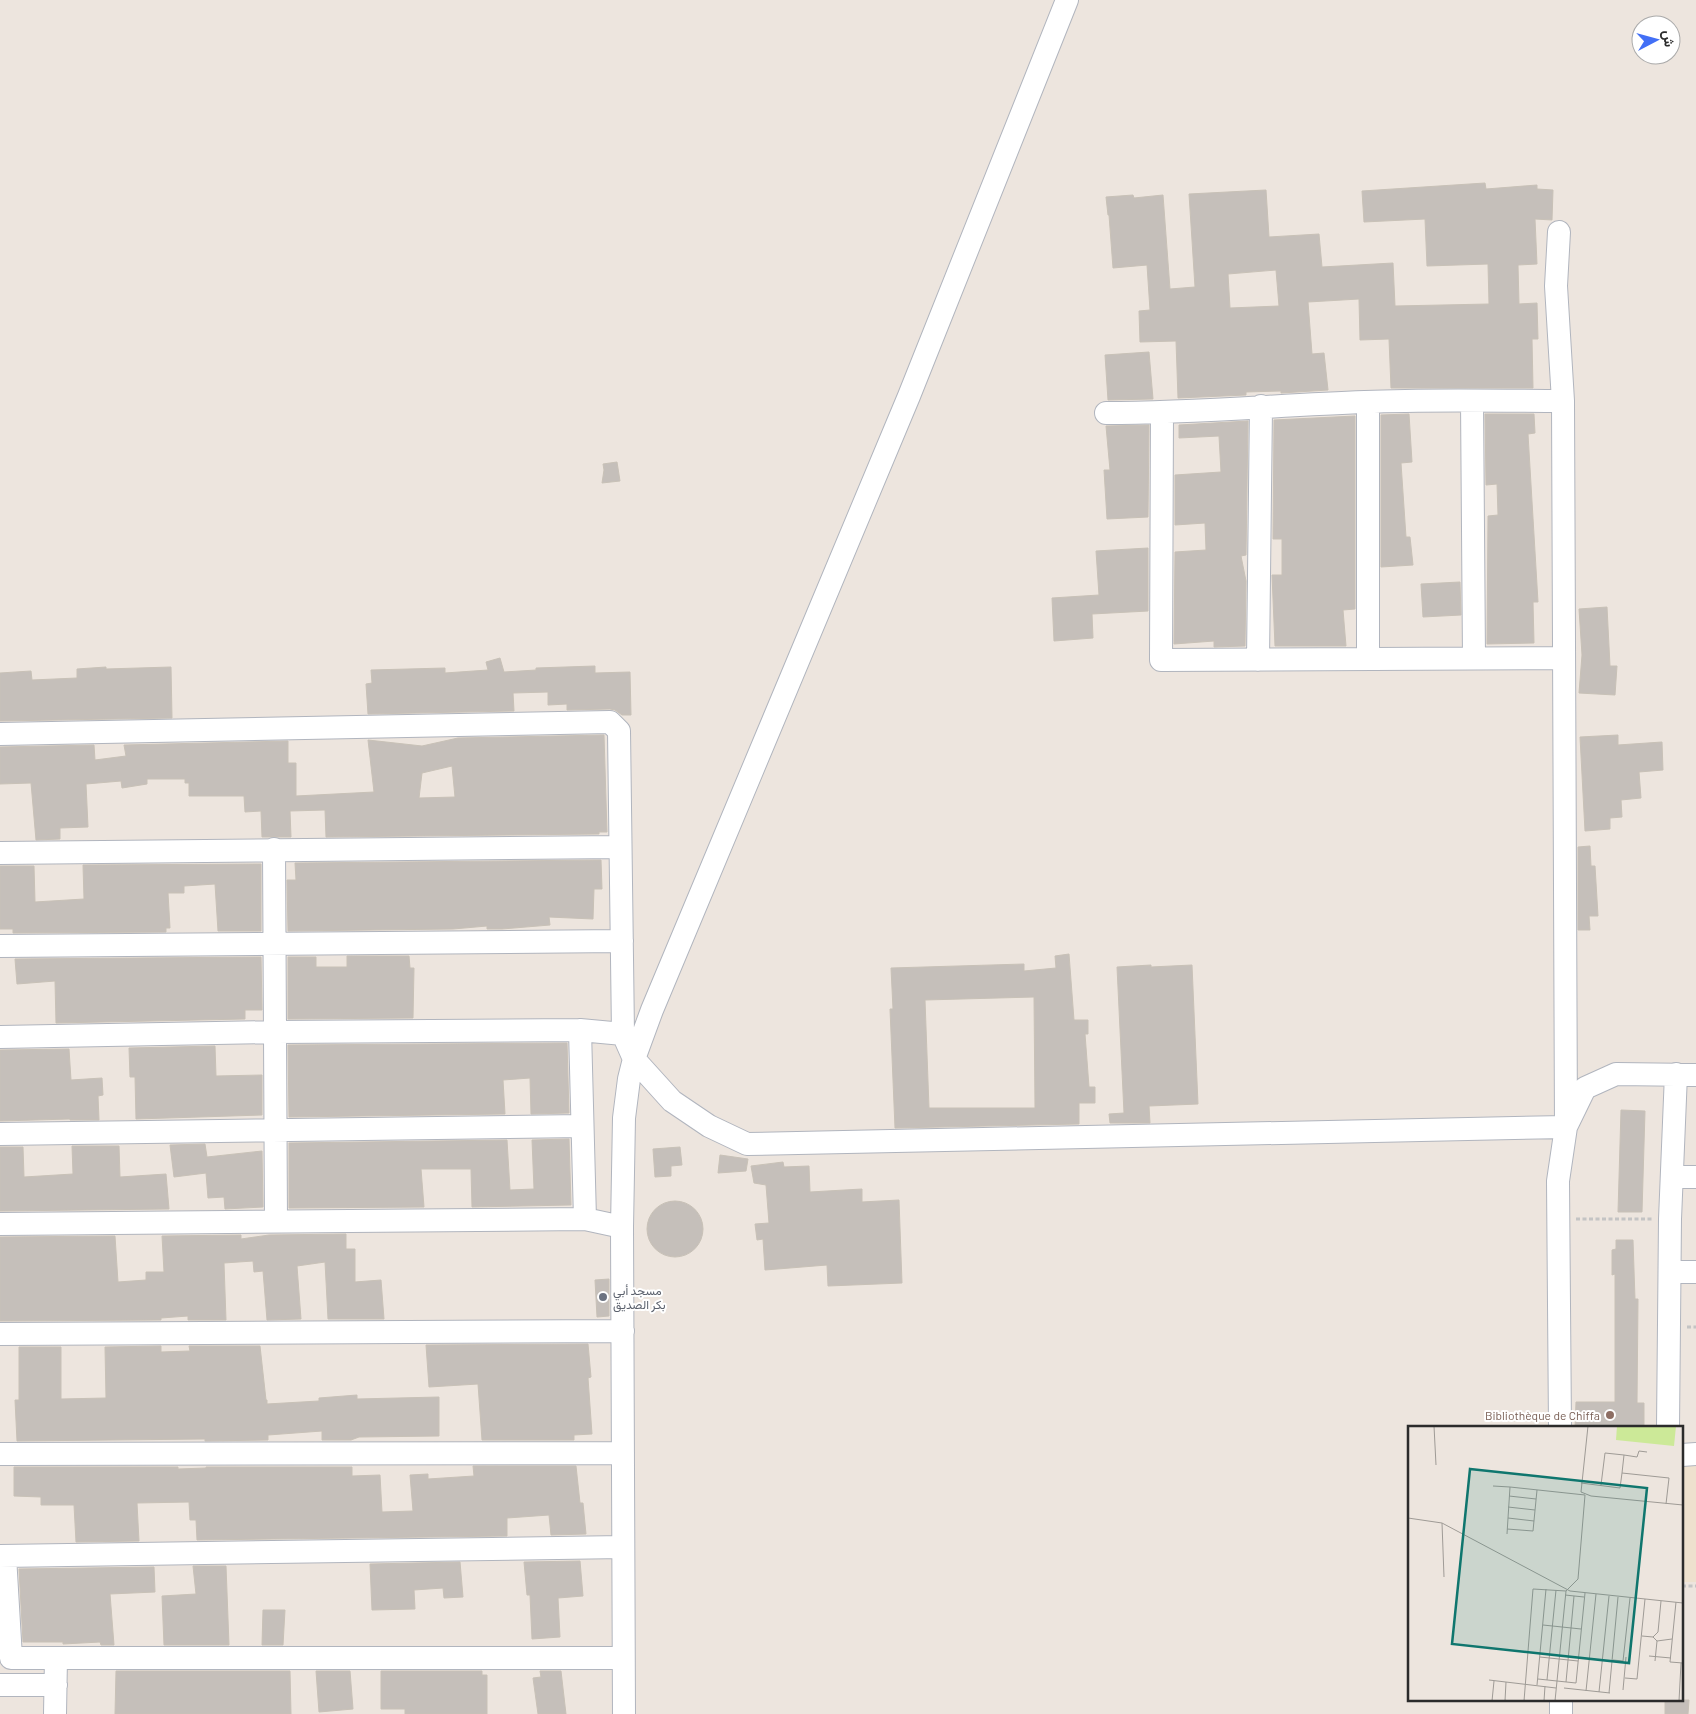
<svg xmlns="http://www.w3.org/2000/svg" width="1696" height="1714" font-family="Barlow,Vazirmatn,sans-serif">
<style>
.education{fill:#eee1ce}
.building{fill:#c5bfba;stroke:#c8c1b7;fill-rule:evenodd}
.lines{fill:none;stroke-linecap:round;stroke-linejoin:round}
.minor-casing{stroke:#b1b5be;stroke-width:24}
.path{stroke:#c4c4c4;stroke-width:3;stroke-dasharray:4 2.5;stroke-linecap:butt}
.minor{stroke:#fff;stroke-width:22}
.worship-dot{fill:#6b7280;stroke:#fff;stroke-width:2}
.education-dot{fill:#8d6e63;stroke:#fff;stroke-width:2}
.labels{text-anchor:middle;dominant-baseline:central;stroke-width:4;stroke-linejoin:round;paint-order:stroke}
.worship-label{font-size:12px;fill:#5b616d;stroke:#fff;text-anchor:start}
.education-label{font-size:12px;fill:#785e54;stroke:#fff;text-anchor:end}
.inset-road{fill:none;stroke:#9f9b96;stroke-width:1}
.view{fill:#0f766e;fill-opacity:0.15;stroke:#0f766e;stroke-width:2.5}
.inset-edge{fill:none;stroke:#2b2b2b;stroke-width:2.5}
</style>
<rect width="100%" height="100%" fill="#ede5de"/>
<!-- education -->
<path class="education" d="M 1682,1465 L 1696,1465 L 1696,1582 L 1682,1582 Z"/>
<!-- building -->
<path class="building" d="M 1485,183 L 1486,189 L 1537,185 L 1537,189 L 1553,190 L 1552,220 L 1535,219 L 1537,264 L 1518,265 L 1519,304 L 1537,303 L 1538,339 L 1532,339 L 1533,388 L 1391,388 L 1389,339 L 1360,340 L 1359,299 L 1308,302 L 1312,354 L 1324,353 L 1328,390 L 1281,393 L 1281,391 L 1246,392 L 1246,395 L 1178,398 L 1176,341 L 1140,342 L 1139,311 L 1150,310 L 1147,265 L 1113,268 L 1109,215 L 1108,215 L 1106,197 L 1133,195 L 1134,198 L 1163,195 L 1170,289 L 1195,287 L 1189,194 L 1266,190 L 1269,237 L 1319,234 L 1322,267 L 1393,263 L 1395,306 L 1489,304 L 1488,264 L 1427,266 L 1425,219 L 1364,222 L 1362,191 ZM 1276,270 L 1279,306 L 1230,308 L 1228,274 Z
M 1149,352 L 1153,399 L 1108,400 L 1105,355 Z
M 1409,414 L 1412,462 L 1401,463 L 1406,537 L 1410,537 L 1413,565 L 1381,567 L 1381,415 Z
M 1485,414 L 1534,414 L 1535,433 L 1528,434 L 1538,602 L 1533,602 L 1534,643 L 1487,644 L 1488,516 L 1498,515 L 1497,484 L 1486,485 Z
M 1355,416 L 1355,609 L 1343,610 L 1346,646 L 1275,646 L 1272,575 L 1282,575 L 1282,539 L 1273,539 L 1274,420 Z
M 1248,421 L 1246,555 L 1241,556 L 1246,581 L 1245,646 L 1214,647 L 1214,641 L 1174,644 L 1175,552 L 1206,550 L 1205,523 L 1175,525 L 1175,475 L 1221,472 L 1219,436 L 1179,438 L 1179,425 Z
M 1149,425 L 1148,517 L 1107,519 L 1104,470 L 1110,470 L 1106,426 Z
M 617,462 L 620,481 L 602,483 L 604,470 L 603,464 Z
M 1148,548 L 1148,611 L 1092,614 L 1093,638 L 1054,641 L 1052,598 L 1099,595 L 1096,551 Z
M 1460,582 L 1461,615 L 1423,617 L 1421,584 Z
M 1607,607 L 1610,666 L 1617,666 L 1615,695 L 1579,693 L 1582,655 L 1579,609 Z
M 500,658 L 504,672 L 536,670 L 536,668 L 595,666 L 595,673 L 630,672 L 631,715 L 622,715 L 615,710 L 610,709 L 567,710 L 567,704 L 548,705 L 548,692 L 513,693 L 514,711 L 368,714 L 366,684 L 372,683 L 371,670 L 445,668 L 445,673 L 488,670 L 486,662 Z
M 106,667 L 106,669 L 171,667 L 172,718 L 0,721 L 0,673 L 31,671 L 32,680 L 77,678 L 77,669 Z
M 604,735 L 607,832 L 599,832 L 599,834 L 326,837 L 325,810 L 290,811 L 291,837 L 262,837 L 261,811 L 245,812 L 244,796 L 189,796 L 189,783 L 185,783 L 185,779 L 147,779 L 147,784 L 122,788 L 121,781 L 86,784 L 88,827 L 60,828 L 60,839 L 36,840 L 31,783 L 0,784 L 0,747 L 94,745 L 95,760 L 126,756 L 124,745 L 288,741 L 288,763 L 296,763 L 296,796 L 374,792 L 368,740 L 422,746 L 458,738 ZM 452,766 L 455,797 L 419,798 L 422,773 Z
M 1618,735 L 1618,745 L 1662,742 L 1663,770 L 1639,772 L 1641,798 L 1621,800 L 1622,817 L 1610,818 L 1610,829 L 1585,831 L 1580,737 Z
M 1590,846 L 1591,866 L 1595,866 L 1598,916 L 1589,916 L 1590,930 L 1578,930 L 1578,847 Z
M 601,860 L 602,889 L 594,889 L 593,919 L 549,917 L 550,925 L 502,929 L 487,929 L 487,926 L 453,929 L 288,931 L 287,880 L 296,880 L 295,863 Z
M 261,864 L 261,931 L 218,931 L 215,884 L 184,886 L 184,893 L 168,893 L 170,928 L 166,928 L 166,932 L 13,933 L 13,929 L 0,929 L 0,866 L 34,866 L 35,902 L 84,899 L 83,865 Z
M 1069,954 L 1074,1020 L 1088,1020 L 1088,1034 L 1085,1034 L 1089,1087 L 1095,1087 L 1095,1103 L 1079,1103 L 1079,1124 L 895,1128 L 890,1009 L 893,1009 L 891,968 L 1024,964 L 1024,971 L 1056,968 L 1055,956 ZM 1034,997 L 1035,1108 L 929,1108 L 925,1000 Z
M 347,956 L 409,956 L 410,968 L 414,968 L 413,1018 L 288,1019 L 288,957 L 316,957 L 316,967 L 347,967 Z
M 261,957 L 262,1010 L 245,1010 L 245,1019 L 56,1023 L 55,981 L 17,984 L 15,959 Z
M 1151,965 L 1151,967 L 1192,965 L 1198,1104 L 1149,1106 L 1150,1123 L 1110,1123 L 1109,1114 L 1124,1113 L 1117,967 Z
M 567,1043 L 569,1113 L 531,1114 L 530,1078 L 503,1080 L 505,1114 L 289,1117 L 288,1045 Z
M 215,1046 L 216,1076 L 262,1075 L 262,1115 L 136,1119 L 135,1077 L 130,1077 L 129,1048 Z
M 69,1049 L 71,1080 L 102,1078 L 103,1095 L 98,1096 L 99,1120 L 70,1120 L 70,1119 L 0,1121 L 0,1050 Z
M 1621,1110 L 1645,1111 L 1642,1212 L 1618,1212 Z
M 569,1139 L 571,1205 L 472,1207 L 471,1169 L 421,1169 L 424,1207 L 289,1208 L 289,1143 L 507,1140 L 510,1190 L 534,1189 L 532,1140 Z
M 205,1144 L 207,1157 L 262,1151 L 263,1207 L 225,1209 L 224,1197 L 208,1198 L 206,1173 L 174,1177 L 170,1145 Z
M 72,1146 L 119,1146 L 120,1177 L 166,1174 L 169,1209 L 0,1211 L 0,1147 L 23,1147 L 24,1177 L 73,1174 Z
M 680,1147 L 682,1165 L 671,1166 L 671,1176 L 655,1177 L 653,1149 Z
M 720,1155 L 748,1159 L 746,1171 L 718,1173 Z
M 783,1162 L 784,1167 L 809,1166 L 810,1192 L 862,1189 L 862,1202 L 899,1200 L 902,1283 L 828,1286 L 827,1265 L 765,1270 L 763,1239 L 757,1240 L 755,1224 L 769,1223 L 766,1185 L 754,1183 L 751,1166 Z
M647 1229a28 28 0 1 1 56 0a28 28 0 1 1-56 0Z
M 346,1234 L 346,1249 L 355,1249 L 355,1282 L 381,1280 L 384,1319 L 328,1319 L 325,1262 L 297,1266 L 301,1319 L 267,1320 L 263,1271 L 254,1272 L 253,1261 L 224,1263 L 226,1320 L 188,1320 L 188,1316 L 161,1318 L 161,1320 L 0,1321 L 0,1237 L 115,1236 L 118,1282 L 146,1280 L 146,1272 L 164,1272 L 162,1236 L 241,1235 L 241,1239 L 269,1235 Z
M 1616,1240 L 1633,1240 L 1635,1299 L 1638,1299 L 1637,1403 L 1644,1403 L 1644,1428 L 1575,1428 L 1576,1402 L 1615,1402 L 1615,1274 L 1612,1275 L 1612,1250 L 1616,1249 Z
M 609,1279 L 609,1316 L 597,1317 L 595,1280 Z
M 588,1344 L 591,1377 L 588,1378 L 592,1434 L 574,1435 L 574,1440 L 482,1440 L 478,1384 L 429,1387 L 426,1345 Z
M 161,1346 L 161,1352 L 190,1351 L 189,1346 L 260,1346 L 266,1400 L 267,1400 L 267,1404 L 319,1401 L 319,1398 L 357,1395 L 357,1399 L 439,1397 L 439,1436 L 359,1437 L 351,1440 L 322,1440 L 322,1431 L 268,1435 L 268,1440 L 205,1441 L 205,1439 L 17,1441 L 15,1400 L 19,1400 L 19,1347 L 61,1347 L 61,1399 L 106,1398 L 105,1347 Z
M 473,1466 L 576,1466 L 580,1503 L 583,1503 L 586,1534 L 551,1535 L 549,1515 L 507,1518 L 507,1536 L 197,1540 L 196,1520 L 190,1520 L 189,1502 L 137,1503 L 139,1541 L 76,1542 L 74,1505 L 41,1505 L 41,1497 L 14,1496 L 14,1467 L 178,1467 L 178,1469 L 206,1468 L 206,1467 L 352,1467 L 352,1476 L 380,1475 L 382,1512 L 413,1511 L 410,1475 L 428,1474 L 428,1479 L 474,1476 Z
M 580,1561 L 583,1596 L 558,1598 L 560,1637 L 532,1639 L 530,1595 L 527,1595 L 524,1562 Z
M 460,1562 L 463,1597 L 444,1598 L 443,1588 L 414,1590 L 415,1609 L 372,1610 L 370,1564 Z
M 193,1566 L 226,1566 L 229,1645 L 164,1645 L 162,1596 L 196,1594 Z
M 154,1567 L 155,1592 L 110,1594 L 114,1645 L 101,1645 L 100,1642 L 63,1644 L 63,1642 L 23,1642 L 19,1569 Z
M 263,1610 L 285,1610 L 283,1645 L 262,1645 Z
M 116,1671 L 290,1671 L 291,1714 L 115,1714 Z
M 316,1671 L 350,1671 L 353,1709 L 319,1712 Z
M 381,1671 L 482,1671 L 482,1675 L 487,1675 L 487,1714 L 405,1714 L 405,1709 L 381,1709 Z
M 540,1671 L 561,1671 L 566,1714 L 538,1714 L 533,1678 L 541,1677 Z
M 1665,1700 L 1689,1700 L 1688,1714 L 1665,1714 Z"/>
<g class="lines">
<defs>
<path id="minor" d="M 1559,232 L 1556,286 L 1563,401
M 1472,401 L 1474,658
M 1162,413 L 1161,660 L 1563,658
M 1368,659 L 1368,402
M 1258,660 L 1261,406
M 0,734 L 610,722 L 619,731 L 623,1034 L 634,1059 L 672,1101 L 709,1126 L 747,1144 L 1566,1127 L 1563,401 C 1497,401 1431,399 1365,402 C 1279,405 1193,413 1106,413
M 274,849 L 276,1221
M 0,853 L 620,847
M 0,946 L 622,941
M 580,1030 L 585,1219
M 0,1037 L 275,1032 L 580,1030 L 623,1034
M 0,1134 L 582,1126
M 1672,1177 L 1696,1177
M 0,1224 L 585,1219 L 622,1227
M 1671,1272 L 1696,1272
M 0,1334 L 623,1331
M 1560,1428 L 1558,1181 L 1566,1127 L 1585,1088 L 1616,1074 L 1696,1075
M 1668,1428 L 1670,1219 L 1676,1074
M 0,1454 L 623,1453
M 1682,1455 L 1696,1454
M 0,1556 L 623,1547
M 5,1556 L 11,1658 L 623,1658
M 0,1685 L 56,1685
M 1561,1700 L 1561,1714
M 55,1714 L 56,1658
M 624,1714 L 622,1227 L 624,1118 L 629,1079 L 634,1059 L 652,1010 L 909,396 L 1067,0"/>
</defs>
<!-- minor casing -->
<use href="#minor" class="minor-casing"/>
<!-- path -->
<path class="path" d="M 1576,1219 L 1652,1219
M 1687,1327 L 1696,1327
M 1682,1586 L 1696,1586"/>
<!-- minor -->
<use href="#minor" class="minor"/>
</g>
<!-- markers -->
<circle class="worship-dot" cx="603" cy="1297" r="5"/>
<circle class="education-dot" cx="1610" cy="1415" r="5"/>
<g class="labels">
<!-- worship labels -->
<g class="worship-label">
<text x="613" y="1290">مسجد أبي<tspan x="613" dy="14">بكر الصديق</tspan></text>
</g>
<!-- education labels -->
<g class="education-label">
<text x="1600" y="1415">Bibliothèque de Chiffa</text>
</g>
</g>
<!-- overview -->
<g transform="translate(1408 1426)">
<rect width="275" height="275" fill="#ede5de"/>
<path d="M 209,0 L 268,0 L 266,20 L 208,14 Z" fill="#cce998"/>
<path class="inset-road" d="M 26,0 L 28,39M 180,0 L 173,66 L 183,70 L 275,79M 216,29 L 229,31 L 231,25 L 239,26M 173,57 L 212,62 L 214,47 L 261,52 L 258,78M 193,59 L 197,27 L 216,29 L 214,47M 85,60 L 102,61M 101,70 L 128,73M 100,81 L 127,84M 0,92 L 34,97 L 162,165 L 275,177M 100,92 L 126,95M 34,97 L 36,151M 99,103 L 125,105 L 129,64M 99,108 L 102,61 L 177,69 L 170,153 L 158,165 L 125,163 L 116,275M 157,169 L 176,171M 268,176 L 262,236 L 275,237M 135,199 L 173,203M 234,210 L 245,211 L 249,215 L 264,213M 245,211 L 250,206 L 253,175M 241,230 L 263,232M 132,231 L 170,235M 205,234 L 215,235 L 222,172M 247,235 L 249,215M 217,252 L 229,253 L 237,173M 130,253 L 168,257 L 177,167M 81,254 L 148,262M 139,254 L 148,164M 158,256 L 166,170M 129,259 L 138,163M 156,262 L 202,267M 215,264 L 218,231M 178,265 L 188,168M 191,266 L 201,170M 201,267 L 210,171M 84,275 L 86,255M 97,275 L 98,256M 136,275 L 137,260M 147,275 L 158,165M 271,275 L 273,237"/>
<path class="view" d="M 62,43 L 239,62 L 221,237 L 44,218 Z"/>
<rect width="275" height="275" class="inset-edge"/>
</g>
<!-- north arrow -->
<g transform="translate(1656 40) rotate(84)"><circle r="24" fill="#ffffff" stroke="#aaaaaa"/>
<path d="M0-4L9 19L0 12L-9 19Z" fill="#426ff6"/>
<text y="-8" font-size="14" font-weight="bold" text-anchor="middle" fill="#2b2b2b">ش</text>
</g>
</svg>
